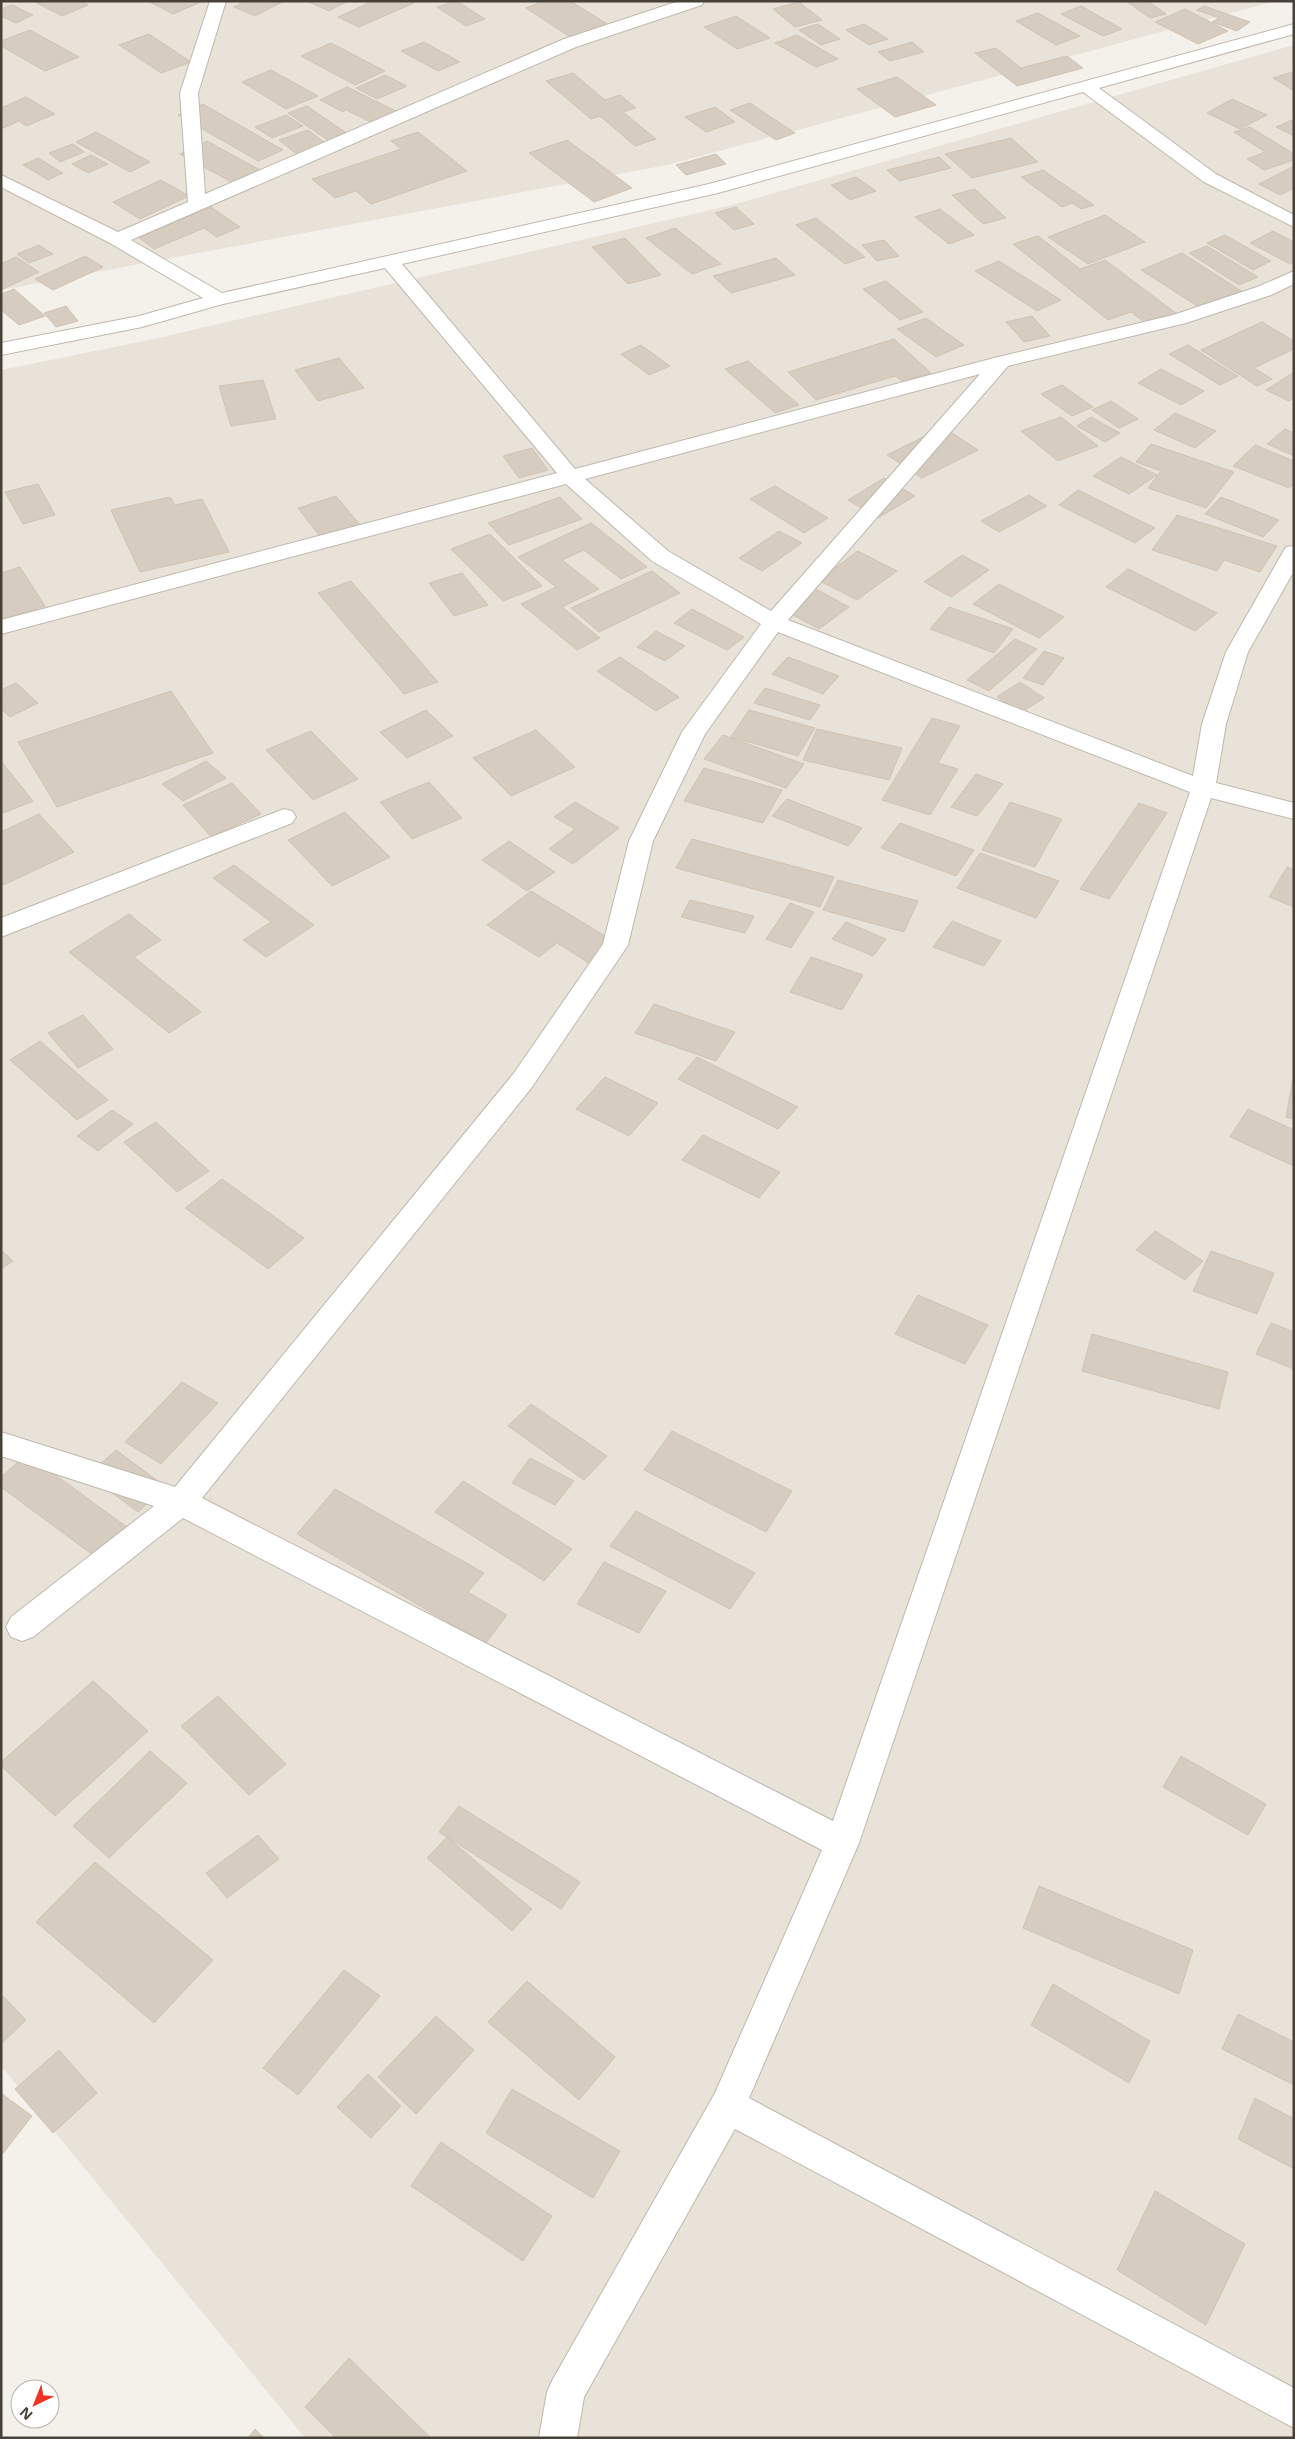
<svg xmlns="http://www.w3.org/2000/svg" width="1295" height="2439" font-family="'Noto Sans',sans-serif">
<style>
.residential{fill:#e8e2d8}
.building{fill:#d6ccc0;stroke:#d0c3b3}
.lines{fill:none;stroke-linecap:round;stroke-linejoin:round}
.minor-casing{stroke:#c0b8ad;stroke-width:2}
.minor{fill:#fff;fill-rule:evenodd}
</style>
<rect width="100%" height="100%" fill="#f4f1ea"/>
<!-- residential -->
<path class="residential" d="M 1,1 L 1276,1 L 667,165 L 1,290 Z
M 1294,45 L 1294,2438 L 305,2438 L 1,2066 L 1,370 L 154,339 L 732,205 Z"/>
<!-- building -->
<path class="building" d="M 81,1 L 88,5 L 62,16 L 35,2 Z
M 148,1 L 203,1 L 173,14 Z
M 246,1 L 284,1 L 255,16 L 234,7 Z
M 307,1 L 348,1 L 329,11 Z
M 373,1 L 411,1 L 414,3 L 359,27 L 338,17 Z
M 457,1 L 485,19 L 466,26 L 437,7 Z
M 544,1 L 570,1 L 609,25 L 572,38 L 526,8 Z
M 1126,1 L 1148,1 L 1166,14 L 1150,18 Z
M 799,2 L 822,20 L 795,27 L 773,9 Z
M 12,5 L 33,15 L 16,23 L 1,16 L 1,9 Z
M 1081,6 L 1122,29 L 1103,36 L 1061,14 Z
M 1204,6 L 1250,22 L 1237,31 L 1212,22 L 1219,18 L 1197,10 Z
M 1185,9 L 1228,31 L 1198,44 L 1155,22 Z
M 1038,13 L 1080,36 L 1056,45 L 1016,21 Z
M 736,16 L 770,38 L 737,49 L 704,27 Z
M 818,24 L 840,39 L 821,45 L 799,30 Z
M 864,24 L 888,39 L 869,45 L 846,30 Z
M 30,30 L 79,57 L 45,71 L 1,46 L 1,41 Z
M 149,34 L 191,62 L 161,73 L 119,45 Z
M 797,35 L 838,59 L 816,67 L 775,43 Z
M 424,42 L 460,62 L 438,71 L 401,51 Z
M 912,42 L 924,52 L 890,61 L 878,52 Z
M 331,43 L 385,71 L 355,85 L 301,56 Z
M 996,48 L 1021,68 L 1067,56 L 1083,68 L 1017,86 L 975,53 Z
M 271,70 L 318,96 L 286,109 L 242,82 Z
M 1292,72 L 1294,74 L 1294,91 L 1273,78 Z
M 573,73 L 605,100 L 620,95 L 636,108 L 623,112 L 656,139 L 635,146 L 600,116 L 591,119 L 546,81 Z
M 385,75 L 407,86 L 377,99 L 356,88 Z
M 897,77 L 936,105 L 895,117 L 857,89 Z
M 347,87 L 404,115 L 381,127 L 346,110 L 343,112 L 320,100 Z
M 26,97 L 55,114 L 26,126 L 19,121 L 1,129 L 1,108 Z
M 1232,99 L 1267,115 L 1240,129 L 1207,113 Z
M 750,103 L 795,133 L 776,140 L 730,110 Z
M 203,104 L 283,150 L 258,161 L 178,115 Z
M 307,106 L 351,136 L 332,143 L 288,113 Z
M 715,107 L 735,122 L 706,132 L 685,117 Z
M 286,115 L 303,126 L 272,138 L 255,127 Z
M 1292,120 L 1294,136 L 1276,127 Z
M 1250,127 L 1294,154 L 1294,160 L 1264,170 L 1247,159 L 1265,152 L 1234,132 Z
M 308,130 L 328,145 L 298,155 L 279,140 Z
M 96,132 L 150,162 L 130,172 L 76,142 Z
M 418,132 L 467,171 L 371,204 L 356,191 L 335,198 L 312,179 L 401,149 L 391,141 Z
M 1011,138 L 1038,162 L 972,178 L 945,154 Z
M 567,140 L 632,188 L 594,202 L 529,153 Z
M 207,141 L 260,170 L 233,183 L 180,154 Z
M 73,144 L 84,152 L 60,162 L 49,153 Z
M 716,154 L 726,164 L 686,175 L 676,165 Z
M 91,155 L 108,164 L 88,173 L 72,164 Z
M 939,157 L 951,168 L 899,181 L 887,170 Z
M 38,158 L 63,173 L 48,180 L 23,165 Z
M 1294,166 L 1294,188 L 1280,195 L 1259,184 Z
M 1043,170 L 1094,205 L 1081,209 L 1072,203 L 1062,207 L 1021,177 Z
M 856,177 L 876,191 L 850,200 L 831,185 Z
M 161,180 L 189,196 L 140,219 L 113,202 Z
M 975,189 L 1006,218 L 983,224 L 952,195 Z
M 211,207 L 240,227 L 217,237 L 204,228 L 154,249 L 138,237 Z
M 736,207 L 754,224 L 734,230 L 715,213 Z
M 940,209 L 974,235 L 949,244 L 915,217 Z
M 1105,215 L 1145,242 L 1088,264 L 1048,237 Z
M 816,218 L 865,257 L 845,264 L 796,225 Z
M 675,228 L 721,264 L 692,274 L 646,238 Z
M 1273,231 L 1294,242 L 1294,261 L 1290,264 L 1250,243 Z
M 1225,235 L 1271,261 L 1253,270 L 1207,243 Z
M 1038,236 L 1080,269 L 1105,260 L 1177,314 L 1148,325 L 1131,312 L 1108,320 L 1013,244 Z
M 625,238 L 661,275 L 628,284 L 592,247 Z
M 884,240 L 899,256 L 877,261 L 862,245 Z
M 39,245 L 53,254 L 29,263 L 17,254 Z
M 1207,246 L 1258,277 L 1239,285 L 1189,253 Z
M 1182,253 L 1243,292 L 1202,309 L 1141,270 Z
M 85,256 L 103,267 L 53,290 L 35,279 Z
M 16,257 L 39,272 L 1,290 L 1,264 Z
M 776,258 L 795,275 L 731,293 L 713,276 Z
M 999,261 L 1061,300 L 1037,311 L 975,271 Z
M 886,281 L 923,312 L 900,320 L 863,289 Z
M 14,289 L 45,316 L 19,325 L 1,310 L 1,294 Z
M 66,306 L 78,321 L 56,327 L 44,313 Z
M 1032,316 L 1050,336 L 1024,342 L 1006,322 Z
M 926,318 L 964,345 L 936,357 L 897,329 Z
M 1262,322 L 1294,341 L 1294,349 L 1254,368 L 1272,379 L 1257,386 L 1201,350 Z
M 894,339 L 931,373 L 902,381 L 895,376 L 816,400 L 788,372 Z
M 641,345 L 670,366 L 649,375 L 621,354 Z
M 1188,345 L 1238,376 L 1220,385 L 1169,354 Z
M 339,358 L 364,388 L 318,401 L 295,370 Z
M 748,361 L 799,405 L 775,413 L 725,369 Z
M 1161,369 L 1204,391 L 1181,405 L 1138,383 Z
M 1294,372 L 1294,398 L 1289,401 L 1266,390 Z
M 263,380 L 276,419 L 231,426 L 219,386 Z
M 1062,385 L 1093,407 L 1072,416 L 1041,394 Z
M 1111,401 L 1138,419 L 1119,428 L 1092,410 Z
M 1175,413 L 1216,431 L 1195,448 L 1154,430 Z
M 1061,417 L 1098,446 L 1058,461 L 1021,431 Z
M 1091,417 L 1120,433 L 1105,442 L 1077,426 Z
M 943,427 L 978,450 L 922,478 L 887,455 Z
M 1285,429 L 1294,433 L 1294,456 L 1267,444 Z
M 1151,444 L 1234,472 L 1206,508 L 1148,488 L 1161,471 L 1136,462 Z
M 1255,445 L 1294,461 L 1294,484 L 1289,488 L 1233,466 Z
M 532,448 L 548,470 L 519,478 L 503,456 Z
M 1121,457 L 1157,475 L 1129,494 L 1093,476 Z
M 884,478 L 915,496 L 878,518 L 848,500 Z
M 38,484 L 55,515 L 23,524 L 5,492 Z
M 775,486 L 828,518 L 804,533 L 750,499 Z
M 1078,490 L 1155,528 L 1135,543 L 1059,505 Z
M 1029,495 L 1047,506 L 999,532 L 981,521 Z
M 336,496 L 361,526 L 322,539 L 298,508 Z
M 170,497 L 175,505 L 202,499 L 229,552 L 140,572 L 111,510 Z
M 560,497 L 582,519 L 509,545 L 488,523 Z
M 1221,497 L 1279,520 L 1263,537 L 1205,514 Z
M 1177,515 L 1277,546 L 1260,572 L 1224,560 L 1217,571 L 1152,550 Z
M 591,523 L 647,567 L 621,579 L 584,550 L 562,560 L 599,589 L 562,607 L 600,638 L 577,650 L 521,604 L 556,587 L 518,557 Z
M 779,531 L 802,543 L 762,571 L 739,558 Z
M 490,534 L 542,586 L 503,601 L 451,549 Z
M 858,551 L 897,571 L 857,600 L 818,580 Z
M 962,555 L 989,570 L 951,597 L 924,582 Z
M 20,567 L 45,606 L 1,620 L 1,573 Z
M 1128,569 L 1217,613 L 1195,631 L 1106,587 Z
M 652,571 L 680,593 L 599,632 L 571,608 Z
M 462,573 L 488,605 L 454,616 L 429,583 Z
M 351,581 L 438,682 L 404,694 L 318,593 Z
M 807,584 L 849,607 L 819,629 L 776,606 Z
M 999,584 L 1064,617 L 1039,638 L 973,604 Z
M 949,607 L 1013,629 L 994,653 L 930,629 Z
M 692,609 L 744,637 L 727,650 L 674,623 Z
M 656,631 L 685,646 L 665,661 L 637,647 Z
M 1015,639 L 1037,649 L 989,691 L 967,680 Z
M 1044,651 L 1064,658 L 1043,685 L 1023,678 Z
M 620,657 L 679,697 L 656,711 L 597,671 Z
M 788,657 L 839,676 L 823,694 L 772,674 Z
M 1020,682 L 1044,698 L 1020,713 L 997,697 Z
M 16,683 L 38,703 L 10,717 L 1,709 L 1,690 Z
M 765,688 L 820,705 L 810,720 L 754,703 Z
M 171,691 L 213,753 L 57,807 L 18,742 Z
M 426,710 L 453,736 L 407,758 L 380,732 Z
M 749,710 L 815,728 L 798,756 L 731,737 Z
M 932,718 L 960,726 L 938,763 L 958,769 L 930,815 L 882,800 Z
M 817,729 L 902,748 L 889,780 L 803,760 Z
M 536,730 L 575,767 L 511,796 L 473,758 Z
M 311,731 L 358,779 L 313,800 L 266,750 Z
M 723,735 L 804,764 L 786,788 L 704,759 Z
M 1,761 L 33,801 L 1,814 Z
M 206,761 L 226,778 L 183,801 L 162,784 Z
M 704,768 L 782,790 L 763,823 L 684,801 Z
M 976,774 L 1003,784 L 977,816 L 951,807 Z
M 429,782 L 462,818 L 412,839 L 380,802 Z
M 232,783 L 261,814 L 211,837 L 183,805 Z
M 787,799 L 862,828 L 848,846 L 772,816 Z
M 575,802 L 619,828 L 573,864 L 549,849 L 575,829 L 554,817 Z
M 1010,802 L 1062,819 L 1035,867 L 982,850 Z
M 1139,803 L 1167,813 L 1109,899 L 1080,889 Z
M 345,812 L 390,857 L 332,886 L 288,840 Z
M 39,814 L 74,852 L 1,886 L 1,832 Z
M 900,823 L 974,850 L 956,876 L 881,848 Z
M 692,839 L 834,877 L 820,907 L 676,868 Z
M 509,841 L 555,872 L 527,891 L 482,860 Z
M 980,853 L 1059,881 L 1036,918 L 957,888 Z
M 234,865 L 314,925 L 266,957 L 243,940 L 271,922 L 213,878 Z
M 1287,867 L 1294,870 L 1294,907 L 1269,897 Z
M 838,880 L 918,901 L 904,932 L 823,910 Z
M 531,891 L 615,942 L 589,963 L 557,943 L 539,957 L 487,925 Z
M 690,900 L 754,916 L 745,933 L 681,917 Z
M 790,903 L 814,912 L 791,948 L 766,939 Z
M 129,914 L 161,940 L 134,957 L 201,1012 L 169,1033 L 69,952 Z
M 952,921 L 1001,941 L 984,966 L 933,947 Z
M 846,922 L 886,939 L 873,956 L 832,939 Z
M 811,957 L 863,975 L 842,1010 L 790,992 Z
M 654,1004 L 735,1032 L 716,1061 L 635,1033 Z
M 83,1015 L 113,1049 L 78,1068 L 48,1033 Z
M 40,1041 L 108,1100 L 77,1120 L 10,1060 Z
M 697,1057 L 798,1107 L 778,1129 L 678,1079 Z
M 1294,1074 L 1294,1119 L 1286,1117 Z
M 605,1077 L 658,1103 L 629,1136 L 576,1109 Z
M 1248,1109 L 1294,1130 L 1294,1166 L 1230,1137 Z
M 112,1110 L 133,1124 L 98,1151 L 77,1136 Z
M 156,1122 L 209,1171 L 177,1192 L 124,1142 Z
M 703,1135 L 780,1172 L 759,1198 L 682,1160 Z
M 222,1179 L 304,1238 L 268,1269 L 185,1208 Z
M 1155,1231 L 1203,1261 L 1185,1280 L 1136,1250 Z
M 1,1250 L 13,1261 L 1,1269 Z
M 1211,1251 L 1274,1273 L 1257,1314 L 1193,1291 Z
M 918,1295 L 988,1325 L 965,1364 L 895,1334 Z
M 1271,1323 L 1294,1332 L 1294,1369 L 1256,1354 Z
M 1092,1334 L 1228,1372 L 1219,1409 L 1082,1371 Z
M 182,1382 L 218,1403 L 161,1464 L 125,1442 Z
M 531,1404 L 607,1456 L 584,1480 L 508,1426 Z
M 672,1431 L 792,1491 L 766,1532 L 644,1470 Z
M 116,1450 L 166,1487 L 138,1512 L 88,1475 Z
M 27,1454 L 128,1528 L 97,1558 L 1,1487 L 1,1477 Z
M 530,1458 L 574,1481 L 555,1505 L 512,1483 Z
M 463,1481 L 572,1549 L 544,1581 L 435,1512 Z
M 335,1489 L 484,1573 L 468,1592 L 507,1615 L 485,1644 L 297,1534 Z
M 636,1511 L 755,1573 L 730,1609 L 610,1546 Z
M 604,1562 L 666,1591 L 639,1633 L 577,1604 Z
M 93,1681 L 148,1731 L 55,1816 L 1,1766 L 1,1762 Z
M 218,1696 L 286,1764 L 249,1795 L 181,1726 Z
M 150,1751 L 187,1783 L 109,1858 L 73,1826 Z
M 1181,1756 L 1266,1804 L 1248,1835 L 1163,1787 Z
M 459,1806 L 580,1882 L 561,1909 L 439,1832 Z
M 258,1835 L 279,1859 L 227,1898 L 206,1873 Z
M 447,1837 L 532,1909 L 512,1931 L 427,1858 Z
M 95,1862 L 213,1960 L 154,2023 L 36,1922 Z
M 1039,1886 L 1193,1950 L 1179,1994 L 1023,1928 Z
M 344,1970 L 380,1996 L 298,2095 L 263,2068 Z
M 527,1981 L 615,2057 L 579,2100 L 488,2022 Z
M 1053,1984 L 1150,2041 L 1129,2083 L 1031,2025 Z
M 3,1996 L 26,2020 L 1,2044 L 1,1997 Z
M 1238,2014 L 1294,2042 L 1294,2085 L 1222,2049 Z
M 436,2016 L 474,2050 L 416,2114 L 378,2077 Z
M 59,2050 L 97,2093 L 53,2133 L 15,2089 Z
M 368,2074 L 401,2106 L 371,2138 L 337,2107 Z
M 512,2089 L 620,2151 L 593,2198 L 486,2133 Z
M 1,2093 L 32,2116 L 1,2156 Z
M 1255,2098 L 1294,2119 L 1294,2169 L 1238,2139 Z
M 441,2142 L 552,2216 L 523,2261 L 411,2186 Z
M 1155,2191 L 1245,2244 L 1206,2325 L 1117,2270 Z
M 349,2358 L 431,2438 L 336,2438 L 305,2407 Z
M 255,2429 L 264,2438 L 248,2438 Z"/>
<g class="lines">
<defs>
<path id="minor" d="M 210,1 L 226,1 L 198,93 L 205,194 L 564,39 L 679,1 L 704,1 L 702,5 L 576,47 L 131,240 L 222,293 L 709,184 L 1294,24 L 1294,34 L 1099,88 L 1216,174 L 1294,215 L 1294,227 L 1204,182 L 1083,92 L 718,193 L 402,264 L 575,469 L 994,358 L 1173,315 L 1257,287 L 1294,271 L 1294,284 L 1271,295 L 1186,323 L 1008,366 L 788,620 L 1193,776 L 1202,724 L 1226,652 L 1283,552 L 1286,547 L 1294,546 L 1294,571 L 1248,652 L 1226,724 L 1216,783 L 1294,803 L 1294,819 L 1211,798 L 859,1843 L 749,2098 L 1294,2388 L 1294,2428 L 735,2129 L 584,2397 L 577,2438 L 539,2438 L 547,2392 L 553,2379 L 715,2093 L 822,1850 L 183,1518 L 33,1637 L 22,1641 L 11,1637 L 6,1627 L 11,1617 L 154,1506 L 1,1456 L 1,1432 L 175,1487 L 514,1073 L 603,944 L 629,841 L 682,732 L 761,624 L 652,561 L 566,484 L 1,634 L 1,620 L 557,473 L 385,268 L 223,304 L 142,327 L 1,355 L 1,343 L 139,316 L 203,298 L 110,243 L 1,187 L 1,175 L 118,232 L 188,202 L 180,93 ZM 980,374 L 771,611 L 668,551 L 585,479 ZM 778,632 L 1190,792 L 833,1821 L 202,1498 L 532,1087 L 624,951 L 628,945 L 653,841 L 705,734 Z
M 284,809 L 292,811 L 296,817 L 292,823 L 1,937 L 1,918 Z"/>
</defs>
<!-- minor casing -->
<use href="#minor" class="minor-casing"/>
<!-- minor -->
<use href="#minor" class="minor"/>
</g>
<!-- border -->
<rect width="1295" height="2439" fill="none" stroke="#484138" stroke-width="5"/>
<!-- north arrow -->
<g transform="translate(35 2404) rotate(223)"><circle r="24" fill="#ffffff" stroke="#b6b3af"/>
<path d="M0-4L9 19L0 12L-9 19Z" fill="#f23323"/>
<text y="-8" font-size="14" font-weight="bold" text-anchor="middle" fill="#484138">N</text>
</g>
</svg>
